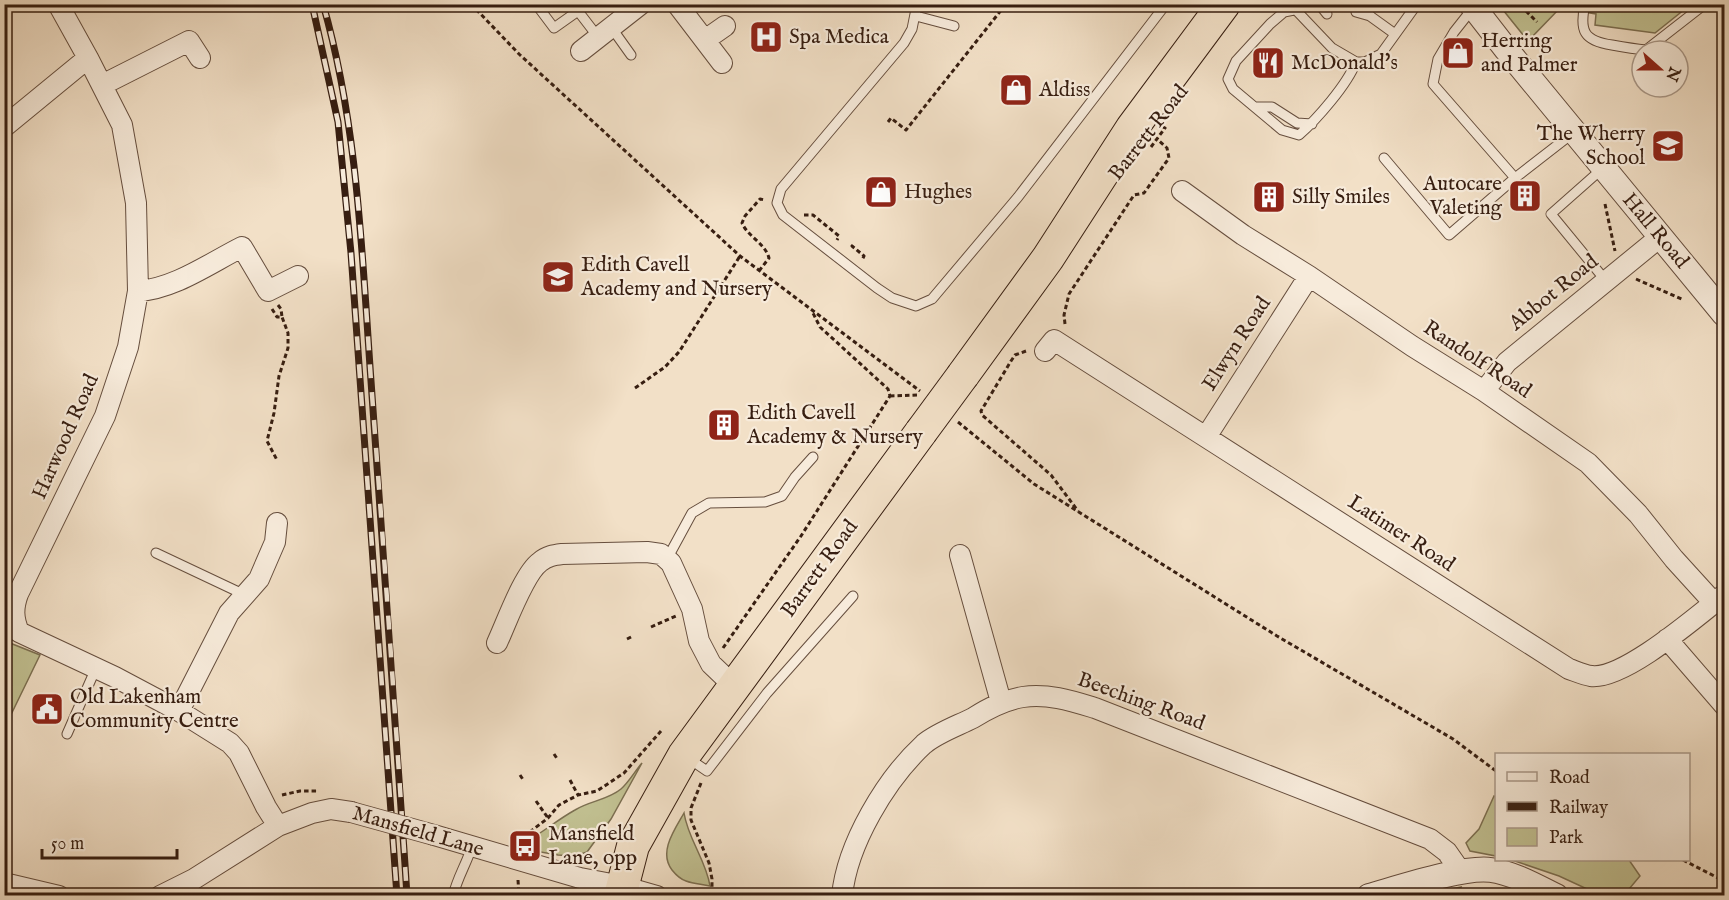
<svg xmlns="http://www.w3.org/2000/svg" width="1729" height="900" font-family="'IM FELL English',serif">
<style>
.green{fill:#c1c091;stroke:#7c6f51;stroke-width:1.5}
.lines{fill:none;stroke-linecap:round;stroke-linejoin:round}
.service-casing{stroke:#664e3e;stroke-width:11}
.minor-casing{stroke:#664e3e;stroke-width:22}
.tertiary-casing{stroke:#664e3e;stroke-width:26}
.trunk-casing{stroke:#371e11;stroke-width:34}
.path{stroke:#371e11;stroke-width:3;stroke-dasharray:4.5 3;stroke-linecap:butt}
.service{stroke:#f7ebdb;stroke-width:9}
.minor{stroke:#f7ebdb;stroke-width:20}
.tertiary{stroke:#f7ebdb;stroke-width:24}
.trunk{stroke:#f2e0c7;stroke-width:32}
.rail-casing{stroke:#371e11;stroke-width:7}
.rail{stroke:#f7ebdb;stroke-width:4.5;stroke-dasharray:14;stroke-linecap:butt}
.minor-bridge-casing{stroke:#664e3e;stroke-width:22;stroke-linecap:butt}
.trunk-bridge-casing{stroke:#371e11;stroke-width:34;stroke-linecap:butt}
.minor-bridge{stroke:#f7ebdb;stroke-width:20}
.trunk-bridge{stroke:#f2e0c7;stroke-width:32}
.labels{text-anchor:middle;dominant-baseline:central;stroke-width:4.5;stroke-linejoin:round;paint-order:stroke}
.poi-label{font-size:21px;fill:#371e11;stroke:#f7ebdb;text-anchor:start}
.street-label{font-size:21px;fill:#371e11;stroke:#f7ebdb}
</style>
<rect width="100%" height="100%" fill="#f2e0c7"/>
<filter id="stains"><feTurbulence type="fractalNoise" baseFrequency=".00333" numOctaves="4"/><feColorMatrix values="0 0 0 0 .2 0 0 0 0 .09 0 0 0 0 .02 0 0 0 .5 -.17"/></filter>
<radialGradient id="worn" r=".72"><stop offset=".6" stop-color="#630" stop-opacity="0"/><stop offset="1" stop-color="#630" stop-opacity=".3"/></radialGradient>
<!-- green -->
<path class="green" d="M 1499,5 L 1690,5 L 1655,33 L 1595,25 L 1596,14 L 1560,8 L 1528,41 Z
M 5,641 L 40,655 L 5,727 Z
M 642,763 L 611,819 L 587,852 L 575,856 L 558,855 L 523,849 L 524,843 C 542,833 557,820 575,810 C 589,801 608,800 621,789 C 629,782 635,771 642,763 Z
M 1494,796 L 1496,797 L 1496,856 L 1470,851 L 1466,843 L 1479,829 Z
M 684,813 C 688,839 706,860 710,886 C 702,884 694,884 686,881 C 680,879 676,875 672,870 C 658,852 675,829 684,813 Z
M 1512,860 L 1629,860 L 1640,876 L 1624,895 L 1600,895 L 1559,876 Z
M 1461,887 L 1458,895 L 1422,895 Z"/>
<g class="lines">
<defs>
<path id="service" d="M 536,4 L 554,28 L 578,11 L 598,37
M 917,4 L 912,29 L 904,43 L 781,189 L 777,203 L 783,215 L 877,288 L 892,298 L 916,306 L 932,299 L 1018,197 L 1166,4
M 1319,4 L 1327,14
M 1365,4 L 1370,16 L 1395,34
M 1585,4 C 1579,31 1584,41 1612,45 C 1623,47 1635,49 1646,50 L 1705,4
M 1293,7 L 1332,48 L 1356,62 L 1365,62 L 1381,54 L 1417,4
M 1294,10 L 1284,12 L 1270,24 L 1236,61 L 1228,79 L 1233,89 L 1282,130 L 1299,135 C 1317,119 1347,85 1356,62
M 1356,12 L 1370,16
M 916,16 L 954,26
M 611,27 L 631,55
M 1256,107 L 1272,107 L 1297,123 L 1312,124
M 1384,158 L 1449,235 L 1515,178 L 1433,84 L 1438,59 L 1454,32 L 1473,8
M 1603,168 L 1551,214 L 1606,281
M 1515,178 L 1573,133
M 156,553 L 245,595
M 667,559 L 692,513 L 709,503 L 765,502 L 782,496 L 795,477 L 813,457
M 67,734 L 96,668
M 688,758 L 707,771 L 767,693 L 853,596
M 453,896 C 457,878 467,863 472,846"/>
<path id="minor" d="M 58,4 L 88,58 L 122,125 L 136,203 L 138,291 L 128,347 L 105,416 L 18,594 C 13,608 13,618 19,632 L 115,677 L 179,711 L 230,743 L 239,753 L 266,807 L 278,826
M 677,4 L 722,63
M 705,40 L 725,26
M 581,51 L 641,4
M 102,85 L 189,41 L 200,58
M 4,127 L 88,58
M 1182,191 L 1243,235 L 1309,276 L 1412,346 L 1484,391 L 1588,463 L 1638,514 L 1674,559 L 1714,603
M 138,291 C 174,289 210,263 242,247 L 268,291 L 298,276
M 1045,351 L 1054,340 L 1569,669 C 1575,671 1584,675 1591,676 C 1624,680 1697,616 1724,595
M 1484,391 L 1507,362 L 1660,237
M 1206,437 L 1309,276
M 960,555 L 1001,702
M 1667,639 L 1724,705
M 497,643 C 506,624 524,573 540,562 C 547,556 554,555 562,554 L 647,552 L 661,554 L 671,563 L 692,609 L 699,641 L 711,664 L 734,686
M 179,711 L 229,613 L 259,579 L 275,542 L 277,523
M 434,835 L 580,878 L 622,886 L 657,896
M 4,883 L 59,896
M 160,896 L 194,879 L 278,826 L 312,813 L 331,809 L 351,812
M 842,896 C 847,844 886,779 924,744 C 937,733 957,726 973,718 C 989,708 1004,700 1023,697 C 1047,693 1072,701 1095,708 L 1430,839 L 1447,852 L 1461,872"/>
<path id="tertiary" d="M 1471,4 L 1506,49 L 1724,314
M 1369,896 C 1398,888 1464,866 1491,870 C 1513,873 1536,886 1556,896"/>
<path id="trunk" d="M 963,375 L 1048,258 L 1132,128 L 1224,4
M 620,896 L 633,846 L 684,755 L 921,432"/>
</defs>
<!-- service casing -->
<use href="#service" class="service-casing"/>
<!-- minor casing -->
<use href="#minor" class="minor-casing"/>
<!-- tertiary casing -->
<use href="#tertiary" class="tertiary-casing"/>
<!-- trunk casing -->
<use href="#trunk" class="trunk-casing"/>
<!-- path -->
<path class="path" d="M 471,4 L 519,54 L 740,256 L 920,391
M 1526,4 L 1525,10 L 1537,22
M 888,122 L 891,118 L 906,130 L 1006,4
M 1151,147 L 1165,128 L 1163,127
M 1605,204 L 1615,251
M 804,215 L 813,215 L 839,236 L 837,240
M 853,245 L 852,246 L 864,256 L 862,260
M 759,271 L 769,258 C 765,243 748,237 742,223 L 745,216 L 760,199 L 765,200
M 1636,279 L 1684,300
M 278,305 L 281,309 L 282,317
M 272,309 L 277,317 L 282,317 L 288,333 L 288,348 L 279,376 L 274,413 L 267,441 L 277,460
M 1065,324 L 1064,315 L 1069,294 L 1134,195 L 1144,193 L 1169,158 L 1167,148 L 1157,139
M 1026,351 L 1015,355 L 1011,361 L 981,411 L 982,415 L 1051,475 L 1078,511
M 635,388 L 665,367 L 679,352 L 740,256
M 890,396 L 918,395
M 958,422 L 1034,484 L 1277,636 L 1453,739 L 1496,771
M 651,627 L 676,616
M 627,639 L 633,636
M 723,648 L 801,536 L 890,396 L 888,389 L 820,327 L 812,311
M 554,754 L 558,760
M 520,775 L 524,781
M 570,780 L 578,795
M 701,783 L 691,808 L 691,820 L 709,863 L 712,879 L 712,896
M 282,795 L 300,791 L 319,791
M 536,801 L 548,818
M 521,843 L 522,838 L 548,818 L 559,805 L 578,795 L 597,791 L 624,773 L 661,731
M 1683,860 L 1724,881
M 518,880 L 519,896"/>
<!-- service -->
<use href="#service" class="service"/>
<!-- minor -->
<use href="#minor" class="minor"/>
<!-- tertiary -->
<use href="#tertiary" class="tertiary"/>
<!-- trunk -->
<use href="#trunk" class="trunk"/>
<defs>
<path id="rail" d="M 312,4 L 338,122 L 351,253 L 397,896
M 323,4 C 358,126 362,255 371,381 C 384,552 396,724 407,896"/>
</defs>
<!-- rail casing -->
<use href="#rail" class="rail-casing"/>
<!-- rail -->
<use href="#rail" class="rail"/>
<defs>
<path id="minor-bridge" d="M 351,812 L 434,835"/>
<path id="trunk-bridge" d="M 921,432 L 963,375"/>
</defs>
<!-- minor-bridge casing -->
<use href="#minor-bridge" class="minor-bridge-casing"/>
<!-- trunk-bridge casing -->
<use href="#trunk-bridge" class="trunk-bridge-casing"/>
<!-- minor-bridge -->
<use href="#minor-bridge" class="minor-bridge"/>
<!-- trunk-bridge -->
<use href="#trunk-bridge" class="trunk-bridge"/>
</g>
<!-- icons -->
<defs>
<symbol id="hospital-square" viewBox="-11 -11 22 22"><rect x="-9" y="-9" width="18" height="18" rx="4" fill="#8f2418" stroke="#f7ebdb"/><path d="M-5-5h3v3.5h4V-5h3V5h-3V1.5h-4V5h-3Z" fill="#fff"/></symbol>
<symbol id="shop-square" viewBox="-11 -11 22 22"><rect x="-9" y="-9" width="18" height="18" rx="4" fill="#8f2418" stroke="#f7ebdb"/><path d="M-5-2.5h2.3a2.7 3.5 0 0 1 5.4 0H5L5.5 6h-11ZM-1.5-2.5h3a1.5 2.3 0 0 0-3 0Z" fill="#fff"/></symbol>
<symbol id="restaurant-square" viewBox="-11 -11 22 22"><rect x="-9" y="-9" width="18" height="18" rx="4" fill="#8f2418" stroke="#f7ebdb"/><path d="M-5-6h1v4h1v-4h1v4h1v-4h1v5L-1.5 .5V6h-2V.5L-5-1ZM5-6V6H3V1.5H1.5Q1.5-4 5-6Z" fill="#fff"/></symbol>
<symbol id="school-square" viewBox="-11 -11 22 22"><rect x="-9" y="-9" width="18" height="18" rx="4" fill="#8f2418" stroke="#f7ebdb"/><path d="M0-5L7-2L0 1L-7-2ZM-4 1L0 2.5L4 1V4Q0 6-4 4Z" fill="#fff"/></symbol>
<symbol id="building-square" viewBox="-11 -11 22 22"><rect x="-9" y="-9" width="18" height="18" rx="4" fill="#8f2418" stroke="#f7ebdb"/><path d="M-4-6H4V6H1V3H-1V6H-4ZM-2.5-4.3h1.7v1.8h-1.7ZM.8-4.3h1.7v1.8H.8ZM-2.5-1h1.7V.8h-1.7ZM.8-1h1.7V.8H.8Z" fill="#fff"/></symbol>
<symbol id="civic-square" viewBox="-11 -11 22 22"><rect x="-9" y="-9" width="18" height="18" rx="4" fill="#8f2418" stroke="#f7ebdb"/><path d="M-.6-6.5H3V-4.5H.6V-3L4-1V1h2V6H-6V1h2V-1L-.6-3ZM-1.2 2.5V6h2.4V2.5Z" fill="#fff"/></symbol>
<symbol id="bus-square" viewBox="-11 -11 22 22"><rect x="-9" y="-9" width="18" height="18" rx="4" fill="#8f2418" stroke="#f7ebdb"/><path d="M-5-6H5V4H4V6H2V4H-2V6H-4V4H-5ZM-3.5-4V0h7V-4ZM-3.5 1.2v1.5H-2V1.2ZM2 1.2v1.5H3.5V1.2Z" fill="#fff"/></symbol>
</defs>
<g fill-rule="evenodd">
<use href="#hospital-square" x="747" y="18" width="38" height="38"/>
<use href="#shop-square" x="1439" y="34" width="38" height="38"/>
<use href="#restaurant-square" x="1249" y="44" width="38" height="38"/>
<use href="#shop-square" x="997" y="71" width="38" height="38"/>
<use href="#school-square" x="1649" y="127" width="38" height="38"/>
<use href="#shop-square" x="862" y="173" width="38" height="38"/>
<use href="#building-square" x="1506" y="177" width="38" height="38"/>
<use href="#building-square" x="1250" y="178" width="38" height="38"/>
<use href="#school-square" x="539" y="258" width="38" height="38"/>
<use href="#building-square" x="705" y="406" width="38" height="38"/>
<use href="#civic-square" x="28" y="690" width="38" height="38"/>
<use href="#bus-square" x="506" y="827" width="38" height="38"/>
</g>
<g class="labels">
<!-- poi labels -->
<g class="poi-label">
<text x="789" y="37">Spa Medica</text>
<text x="1481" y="41">Herring<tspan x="1481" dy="24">and Palmer</tspan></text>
<text x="1291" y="63">McDonald's</text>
<text x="1039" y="90">Aldiss</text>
<text x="1645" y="134" text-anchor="end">The Wherry<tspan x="1645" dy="24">School</tspan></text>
<text x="1502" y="184" text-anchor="end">Autocare<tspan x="1502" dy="24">Valeting</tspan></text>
<text x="904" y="192">Hughes</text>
<text x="1292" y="197">Silly Smiles</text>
<text x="581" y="265">Edith Cavell<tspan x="581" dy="24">Academy and Nursery</tspan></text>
<text x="747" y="413">Edith Cavell<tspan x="747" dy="24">Academy &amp; Nursery</tspan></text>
<text x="70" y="697">Old Lakenham<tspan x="70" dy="24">Community Centre</tspan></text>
<text x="548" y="834">Mansfield<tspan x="548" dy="24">Lane, opp</tspan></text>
</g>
<!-- street labels -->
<g class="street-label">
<text transform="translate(1149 133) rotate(-52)">Barrett Road</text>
<text transform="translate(1655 231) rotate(50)">Hall Road</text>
<text transform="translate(1554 293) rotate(-39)">Abbot Road</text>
<text transform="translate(1237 344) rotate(-57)">Elwyn Road</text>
<text transform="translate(1477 360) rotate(33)">Randolf Road</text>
<text transform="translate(66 437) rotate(-66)">Harwood Road</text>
<text transform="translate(1401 534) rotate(33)">Latimer Road</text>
<text transform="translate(820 569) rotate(-54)">Barrett Road</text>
<text transform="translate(1141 702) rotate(20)">Beeching Road</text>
<text transform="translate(418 832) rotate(16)">Mansfield Lane</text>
</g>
</g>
<!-- margin -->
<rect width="1729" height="900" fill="none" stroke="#f2e0c7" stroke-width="24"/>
<rect x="6" y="6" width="1717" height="888" fill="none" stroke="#371e11" stroke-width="3"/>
<rect x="12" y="12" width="1705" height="876" fill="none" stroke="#371e11" stroke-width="1.5"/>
<!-- legend -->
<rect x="1495" y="753" width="195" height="108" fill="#f7ebdb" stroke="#aa998a" stroke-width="1.5"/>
<rect x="1507" y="772" width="30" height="9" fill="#f7ebdb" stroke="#aa998a" stroke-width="1.5"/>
<text x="1549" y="783" font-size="18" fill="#371e11">Road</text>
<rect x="1507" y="802" width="30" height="9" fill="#371e11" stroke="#aa998a" stroke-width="1.5"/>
<text x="1549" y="813" font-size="18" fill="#371e11">Railway</text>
<rect x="1507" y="828" width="30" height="18" fill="#c1c091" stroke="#aa998a" stroke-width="1.5"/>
<text x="1549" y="843" font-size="18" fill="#371e11">Park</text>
<!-- north arrow -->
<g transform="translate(1660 69) rotate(111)"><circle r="28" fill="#f7ebdb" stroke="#aa998a" stroke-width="1.5"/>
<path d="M0-4.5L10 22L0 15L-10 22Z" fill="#8f2418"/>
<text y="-9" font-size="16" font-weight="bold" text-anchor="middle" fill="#371e11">N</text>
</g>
<!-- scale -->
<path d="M42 849v9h135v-9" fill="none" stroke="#371e11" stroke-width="3"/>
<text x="51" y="849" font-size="18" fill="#371e11" stroke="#f7ebdb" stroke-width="4.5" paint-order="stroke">50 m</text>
<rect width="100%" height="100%" filter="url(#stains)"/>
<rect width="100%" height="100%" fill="url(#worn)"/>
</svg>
